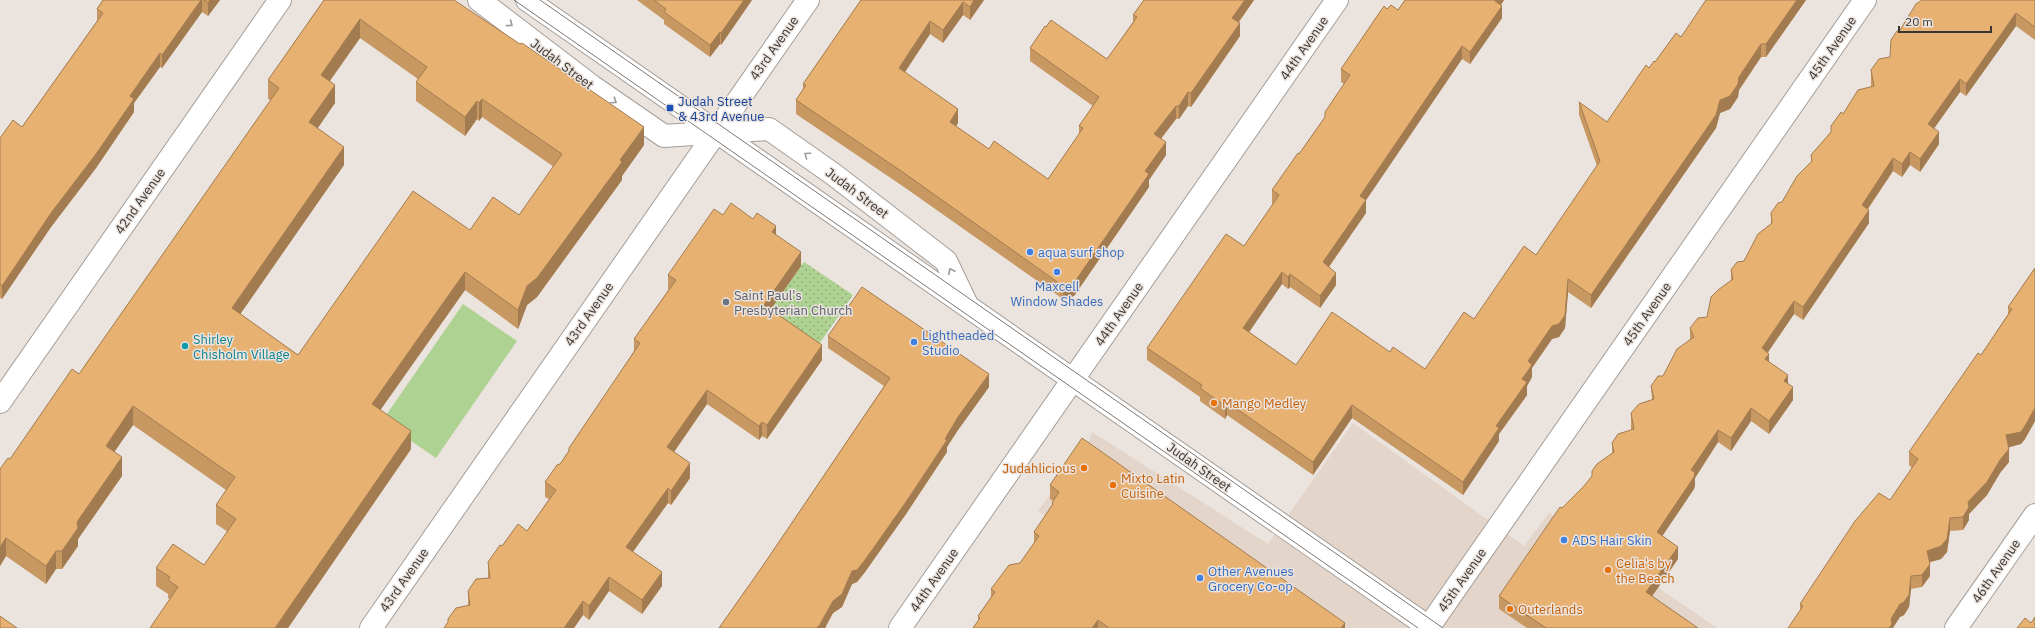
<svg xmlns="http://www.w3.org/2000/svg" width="2035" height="628" font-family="'IBM Plex Sans',sans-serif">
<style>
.built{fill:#e3d5ca}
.grass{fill:url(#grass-dots)}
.park{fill:#aed291}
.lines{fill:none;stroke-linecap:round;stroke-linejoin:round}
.minor-casing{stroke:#a59e99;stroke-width:24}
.tertiary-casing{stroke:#a59e99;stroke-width:24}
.minor{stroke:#fff;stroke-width:22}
.tertiary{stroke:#fff;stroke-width:22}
.tram{stroke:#7c7774;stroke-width:1}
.wall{fill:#c79862;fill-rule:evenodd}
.shaded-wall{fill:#a27c50}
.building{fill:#e7b172;stroke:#a27c50;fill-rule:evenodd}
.oneway{stroke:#9c9a9a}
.transit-dot{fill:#1a4fb4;stroke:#ebe3de;stroke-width:1.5}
.shop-dot{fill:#3f7fe0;stroke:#ebe3de;stroke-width:1.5}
.worship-dot{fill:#6b7280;stroke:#ebe3de;stroke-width:1.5}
.culture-dot{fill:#0f9aa8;stroke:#ebe3de;stroke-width:1.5}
.food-dot{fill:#e8710a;stroke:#ebe3de;stroke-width:1.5}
.labels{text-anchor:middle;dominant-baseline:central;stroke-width:3;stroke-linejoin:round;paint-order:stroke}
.street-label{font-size:13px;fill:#393634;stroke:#ebe3de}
.transit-label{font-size:13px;fill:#164399;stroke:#ebe3de;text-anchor:start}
.shop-label{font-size:13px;fill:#366cbe;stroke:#ebe3de;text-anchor:start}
.worship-label{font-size:13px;fill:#5b616d;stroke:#ebe3de;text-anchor:start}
.culture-label{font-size:13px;fill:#0d838f;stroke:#ebe3de;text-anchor:start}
.food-label{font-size:13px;fill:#c56008;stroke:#ebe3de;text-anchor:start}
</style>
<defs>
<pattern id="grass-dots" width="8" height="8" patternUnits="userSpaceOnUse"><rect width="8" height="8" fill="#aed291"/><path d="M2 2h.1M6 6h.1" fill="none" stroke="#8fab77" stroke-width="1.8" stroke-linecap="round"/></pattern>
</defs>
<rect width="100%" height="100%" fill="#ebe3de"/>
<!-- built -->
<path class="built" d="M 1353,423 L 1524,546 L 1549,513 L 1717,628 L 1208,628 L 1038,511 L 1089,441 L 1092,432 L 1268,544 Z"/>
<!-- grass -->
<path class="grass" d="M 804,262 L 853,295 L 813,353 L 756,314 L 785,289 Z"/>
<!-- park -->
<path class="park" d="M 463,304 L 517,341 L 436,458 L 382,421 Z"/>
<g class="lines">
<defs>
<path id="minor" d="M 0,402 L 280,0
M 371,628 L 808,0
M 900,628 L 1337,0
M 1428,628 L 1865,0
M 1956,628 L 2035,515"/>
<path id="tertiary" d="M 479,0 L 593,87 L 664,136 L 769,129 L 833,174 L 946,261 L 967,305
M 527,0 L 1430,628"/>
</defs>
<!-- minor casing -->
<use href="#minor" class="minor-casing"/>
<!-- tertiary casing -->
<use href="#tertiary" class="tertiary-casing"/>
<!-- minor -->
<use href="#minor" class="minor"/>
<!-- tertiary -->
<use href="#tertiary" class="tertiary"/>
<!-- tram -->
<path class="tram" d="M 514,0 L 1418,628
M 540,0 L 1443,628"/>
</g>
<!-- wall -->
<path class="wall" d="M 103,0 L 220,0 L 208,16 L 202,12 L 162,68 L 160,67 L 134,103 L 134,112 L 96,168 L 51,227 L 2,299 L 0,298 L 0,138 L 22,127 L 97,21 L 97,9 Z
M 324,0 L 644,145 L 622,176 L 622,180 L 537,297 L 527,305 L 518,329 L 465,290 L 380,410 L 411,449 L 288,628 L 150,628 L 170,599 L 168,598 L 168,594 L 156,586 L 156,568 L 204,565 L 228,532 L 216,524 L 216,505 L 226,490 L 133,425 L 114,452 L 122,476 L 78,539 L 78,546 L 62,569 L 56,569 L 46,584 L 6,556 L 0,566 L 10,459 L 79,374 L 271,100 L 268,99 L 268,80 ZM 360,38 L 418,79 L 416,82 L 416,101 L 465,136 L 477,119 L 479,121 L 482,117 L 554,167 L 519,215 L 470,230 L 298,355 L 240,314 L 344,165 L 317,128 L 335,103 L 330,81 Z
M 637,0 L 752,0 L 721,45 L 720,44 L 710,57 L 664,24 L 664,20 Z
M 861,0 L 984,0 L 970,20 L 963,15 L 943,43 L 930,34 L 905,72 L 958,123 L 956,126 L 989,149 L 1048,179 L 1079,134 L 1079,126 L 1093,106 L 1030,61 L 1030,48 L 1046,27 L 1107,59 L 1133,22 L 1133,15 L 1144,0 L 1254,0 L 1239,22 L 1240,36 L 1191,107 L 1188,106 L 1179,119 L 1176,119 L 1161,139 L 1166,155 L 1149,180 L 1149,187 L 1074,296 L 1063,299 L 904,187 L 796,114 L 796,100 L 803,89 L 803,84 Z
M 1405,0 L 1504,0 L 1501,5 L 1502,18 L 1470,64 L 1462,59 L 1366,200 L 1366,213 L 1329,267 L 1336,285 L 1320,308 L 1290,287 L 1288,289 L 1282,284 L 1249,332 L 1296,365 L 1390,352 L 1425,369 L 1536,255 L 1597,166 L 1579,115 L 1579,102 L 1607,122 L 1649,68 L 1655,62 L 1681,37 L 1806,0 L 1766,57 L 1761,57 L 1739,90 L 1738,97 L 1730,109 L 1720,113 L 1716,128 L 1591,308 L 1568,292 L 1565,328 L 1559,337 L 1552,339 L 1532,368 L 1532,377 L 1527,386 L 1527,395 L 1499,434 L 1499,441 L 1463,495 L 1352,418 L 1313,475 L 1227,415 L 1225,419 L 1200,401 L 1200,397 L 1147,360 L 1147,348 L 1244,246 L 1273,204 L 1272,203 L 1272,190 L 1299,154 L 1325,117 L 1344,84 L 1341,82 L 1341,69 L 1387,9 L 1398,10 Z
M 2035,0 L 2035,40 L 2016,26 L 1966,96 L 1960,92 L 1934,128 L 1939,144 L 1920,172 L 1910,165 L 1902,177 L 1893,171 L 1868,209 L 1869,223 L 1803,320 L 1794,314 L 1768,352 L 1769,362 L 1788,384 L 1793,400 L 1769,434 L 1751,421 L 1731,451 L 1718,442 L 1695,478 L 1695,485 L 1694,489 L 1662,536 L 1678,559 L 1652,596 L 1698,628 L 1527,628 L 1499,609 L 1499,596 L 1562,508 L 1584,486 L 1612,453 L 1612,443 L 1631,430 L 1631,413 L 1652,400 L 1651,386 L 1663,376 L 1690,339 L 1690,328 L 1707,317 L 1731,280 L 1731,270 L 1744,261 L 1771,224 L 1771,213 L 1782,202 L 1811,162 L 1811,155 L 1831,132 L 1843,114 L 1871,86 L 1871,70 L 1890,57 Z
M 723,215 L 776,235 L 801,266 L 770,310 L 822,360 L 767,439 L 762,436 L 759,440 L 707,404 L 674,452 L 690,478 L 671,505 L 668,503 L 633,552 L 662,586 L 642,614 L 609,591 L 589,620 L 583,615 L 574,628 L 444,628 L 448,623 L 448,619 L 468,606 L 468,591 L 488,578 L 488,562 L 502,546 L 527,531 L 549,499 L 545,497 L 545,482 L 560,464 L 634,351 L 634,339 L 669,289 L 668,289 L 668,275 Z
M 2035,268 L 2035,421 L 2025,439 L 2021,444 L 2009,447 L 2009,462 L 2000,473 L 1987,495 L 1969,514 L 1969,520 L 1963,530 L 1950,531 L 1947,552 L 1941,559 L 1930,562 L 1930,576 L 1922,587 L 1911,589 L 1909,607 L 1904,615 L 1900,617 L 1800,611 L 1800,604 L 1890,500 L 1912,468 L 1909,465 L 1909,452 L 1981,355 L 2008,314 L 2008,307 Z
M 828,336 L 989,387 L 958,430 L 947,447 L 947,452 L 906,514 L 865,572 L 857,582 L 852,584 L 842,607 L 833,613 L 825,628 L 719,628 L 762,567 L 884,386 L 828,348 Z
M 1050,485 L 1345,628 L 973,628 L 978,621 L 978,616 L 991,597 L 991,589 L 1020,563 L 1034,543 L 1034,532 L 1052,507 L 1052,503 L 1053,501 L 1050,499 Z"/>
<!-- shaded-wall -->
<path class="shaded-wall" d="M 201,0 L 202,0 L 202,12 L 162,68 L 162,55 Z
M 210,0 L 220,0 L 208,16 L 208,3 Z
M 744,0 L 752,0 L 721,45 L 721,33 Z
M 974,0 L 984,0 L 970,20 L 970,7 Z
M 1245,0 L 1254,0 L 1232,31 L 1232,18 Z
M 1495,0 L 1504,0 L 1495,14 Z
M 1797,0 L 1806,0 L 1766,57 L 1766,44 Z
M 963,2 L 963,15 L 943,43 L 943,30 Z
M 1502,6 L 1502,18 L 1470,64 L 1470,52 Z
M 2016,13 L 2016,26 L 1966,96 L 1966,84 Z
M 360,19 L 360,38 L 321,93 L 321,75 Z
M 930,21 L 930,34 L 899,81 L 899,68 Z
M 1240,23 L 1240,36 L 1191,107 L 1191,93 Z
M 720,32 L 720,44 L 710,57 L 710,45 Z
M 1761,44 L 1761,57 L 1739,90 L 1738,97 L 1730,109 L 1720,113 L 1716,128 L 1591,308 L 1591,295 L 1720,100 Z
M 1462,46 L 1462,59 L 1360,209 L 1360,196 Z
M 160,53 L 160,67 L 134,103 L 134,112 L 96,168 L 51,227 L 2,299 L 2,286 L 130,96 Z
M 1960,79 L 1960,92 L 1928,137 L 1928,124 Z
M 335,85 L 335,103 L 309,141 L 309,122 Z
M 1188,92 L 1188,106 L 1179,119 L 1179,106 Z
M 482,99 L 482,117 L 479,121 L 479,103 Z
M 477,101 L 477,119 L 465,136 L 465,117 Z
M 1176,106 L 1176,119 L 1154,147 L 1154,134 Z
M 958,109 L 958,123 L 950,136 L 950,122 Z
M 644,127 L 644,145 L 622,176 L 622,180 L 537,297 L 527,305 L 518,329 L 518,310 L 527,286 Z
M 1939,132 L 1939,144 L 1920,172 L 1920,159 Z
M 1166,142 L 1166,155 L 1149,180 L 1149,187 L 1074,296 L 1063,299 L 1063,286 Z
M 344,147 L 344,165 L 232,326 L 232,308 Z
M 1910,152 L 1910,165 L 1902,177 L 1902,164 Z
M 1893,158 L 1893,171 L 1862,217 L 1862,205 Z
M 1366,200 L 1366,213 L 1323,275 L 1323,262 Z
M 1869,210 L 1869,223 L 1803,320 L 1803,307 Z
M 776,226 L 776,241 L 772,232 Z
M 801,252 L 801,266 L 764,319 L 764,305 Z
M 465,272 L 465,290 L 372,422 L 372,404 Z
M 1282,272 L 1282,284 L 1243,341 L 1243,328 Z
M 1336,273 L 1336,285 L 1320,308 L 1320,296 Z
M 1290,274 L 1290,287 L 1288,289 L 1288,277 Z
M 1568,279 L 1568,292 L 1565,328 L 1559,337 L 1552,339 L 1532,368 L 1532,377 L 1527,386 L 1527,395 L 1499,434 L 1499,441 L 1463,495 L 1463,482 L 1522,379 L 1528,361 Z
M 1794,301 L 1794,314 L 1762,361 L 1762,348 Z
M 822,345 L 822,360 L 767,439 L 767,425 Z
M 1769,354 L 1769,366 L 1765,359 Z
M 989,374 L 989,387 L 958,430 L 947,447 L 947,452 L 906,514 L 865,572 L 857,582 L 852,584 L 842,607 L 833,613 L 825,628 L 816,628 L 852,571 L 945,439 L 958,417 Z
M 1788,375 L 1788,388 L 1784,381 Z
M 1793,387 L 1793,400 L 1769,434 L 1769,421 Z
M 707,390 L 707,404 L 667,462 L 667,447 Z
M 1227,402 L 1227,415 L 1225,419 L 1225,406 Z
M 1352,405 L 1352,418 L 1313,475 L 1313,462 Z
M 133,406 L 133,425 L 106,464 L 106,446 Z
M 1751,408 L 1751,421 L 1731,451 L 1731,438 Z
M 2035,408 L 2035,421 L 2025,439 L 2021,444 L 2006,448 L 2006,435 Z
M 762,422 L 762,436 L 759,440 L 759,426 Z
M 1718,430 L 1718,442 L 1695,478 L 1695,485 L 1694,489 L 1657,544 L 1657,532 L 1691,470 Z
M 411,431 L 411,449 L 288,628 L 275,628 Z
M 2009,449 L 2009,462 L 2000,473 L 1987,495 L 1969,514 L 1969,520 L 1963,530 L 1963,517 L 1968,502 L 2000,460 Z
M 122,457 L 122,476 L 78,539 L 78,546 L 62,569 L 62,551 L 77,522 Z
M 690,463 L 690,478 L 671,505 L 671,491 Z
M 668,488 L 668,503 L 626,561 L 626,547 Z
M 1950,518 L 1950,531 L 1947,552 L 1941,559 L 1927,563 L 1927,551 Z
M 6,538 L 6,556 L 0,566 L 0,547 Z
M 1678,547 L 1678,559 L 1646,605 L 1646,592 Z
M 56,551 L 56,569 L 46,584 L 46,566 Z
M 1930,564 L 1930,576 L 1922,587 L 1922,575 Z
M 662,572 L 662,586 L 642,614 L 642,600 Z
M 1911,576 L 1911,589 L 1909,607 L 1904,615 L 1900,617 L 1893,628 L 1889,628 L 1891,619 Z
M 609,577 L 609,591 L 589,620 L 589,606 Z
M 583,601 L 583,615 L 574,628 L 564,628 Z
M 1098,620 L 1098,628 L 1092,628 Z
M 1345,623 L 1345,628 L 1341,628 Z"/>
<!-- building -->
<path class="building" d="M 103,0 L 201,0 L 162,55 L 160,53 L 130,96 L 134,99 L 96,154 L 51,213 L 2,286 L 0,284 L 0,138 L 13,120 L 22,127 L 103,13 L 97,9 Z
M 204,0 L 210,0 L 208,3 Z
M 324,0 L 454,0 L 520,44 L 522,43 L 644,127 L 620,160 L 622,162 L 537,278 L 527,286 L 518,310 L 465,272 L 372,404 L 411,431 L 275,628 L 150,628 L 178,587 L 168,580 L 170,577 L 156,568 L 173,544 L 204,565 L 236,519 L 216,505 L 235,477 L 133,406 L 106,446 L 122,457 L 77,522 L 78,528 L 62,551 L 56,551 L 46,566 L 6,538 L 0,547 L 0,469 L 8,458 L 10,459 L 72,369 L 79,374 L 279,88 L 268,80 ZM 360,19 L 427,67 L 416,82 L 465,117 L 477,101 L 479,103 L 482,99 L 562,154 L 519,215 L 493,197 L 470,230 L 413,191 L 298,355 L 232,308 L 344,147 L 309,122 L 335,85 L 321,75 Z
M 654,0 L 744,0 L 721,33 L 720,32 L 710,45 L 664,12 L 666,9 Z
M 861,0 L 974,0 L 970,7 L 963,2 L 943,30 L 930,21 L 899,68 L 958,109 L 950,122 L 989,149 L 994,141 L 1048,179 L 1083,128 L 1079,126 L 1099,97 L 1030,48 L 1045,26 L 1046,27 L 1051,20 L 1107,59 L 1137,17 L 1133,15 L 1144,0 L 1245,0 L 1232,18 L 1240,23 L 1191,93 L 1188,92 L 1179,106 L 1176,106 L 1154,134 L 1166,142 L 1145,171 L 1149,174 L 1074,283 L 1063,286 L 904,173 L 796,100 L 806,85 L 803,84 Z
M 1405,0 L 1495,0 L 1495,1 L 1502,6 L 1470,52 L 1462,46 L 1360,196 L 1366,200 L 1323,262 L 1336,273 L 1320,296 L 1290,274 L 1288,277 L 1282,272 L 1243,328 L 1296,365 L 1332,312 L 1390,352 L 1393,347 L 1425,369 L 1464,312 L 1474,319 L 1524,246 L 1536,255 L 1600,161 L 1579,102 L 1607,122 L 1646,65 L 1649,68 L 1654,61 L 1655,62 L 1676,33 L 1681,37 L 1706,0 L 1797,0 L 1766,44 L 1761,44 L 1739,77 L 1738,84 L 1730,96 L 1720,100 L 1716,115 L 1591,295 L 1568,279 L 1565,315 L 1559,324 L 1552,326 L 1528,361 L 1532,365 L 1522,379 L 1527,382 L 1496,426 L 1499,428 L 1463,482 L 1352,405 L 1313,462 L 1227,402 L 1225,406 L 1200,388 L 1202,385 L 1147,348 L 1226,234 L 1244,246 L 1279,195 L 1272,190 L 1298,153 L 1299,154 L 1325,117 L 1325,112 L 1350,75 L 1341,69 L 1384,6 L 1387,9 L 1391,5 L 1398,10 Z
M 1922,0 L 2035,0 L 2035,27 L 2016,13 L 1966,84 L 1960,79 L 1928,124 L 1939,132 L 1920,159 L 1910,152 L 1902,164 L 1893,158 L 1862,205 L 1869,210 L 1803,307 L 1794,301 L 1762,348 L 1769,354 L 1765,359 L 1788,375 L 1784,381 L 1793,387 L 1769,421 L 1751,408 L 1731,438 L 1718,430 L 1691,470 L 1695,472 L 1694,477 L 1657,532 L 1678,547 L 1646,592 L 1698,628 L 1546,628 L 1499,596 L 1560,507 L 1562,508 L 1584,486 L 1592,476 L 1592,471 L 1597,464 L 1614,452 L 1612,443 L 1618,434 L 1634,429 L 1631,413 L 1639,404 L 1654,399 L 1651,386 L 1658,376 L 1663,376 L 1677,349 L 1694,337 L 1690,328 L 1698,318 L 1707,317 L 1711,297 L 1718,290 L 1733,279 L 1731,270 L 1737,262 L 1744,261 L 1758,234 L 1772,223 L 1771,213 L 1778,203 L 1782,202 L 1797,176 L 1812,161 L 1811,155 L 1831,132 L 1831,126 L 1841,112 L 1843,114 L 1858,90 L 1874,86 L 1871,70 L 1879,59 L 1890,57 L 1891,40 L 1897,31 L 1900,30 L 1916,4 Z
M 731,203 L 753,219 L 757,213 L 776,226 L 772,232 L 801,252 L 764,305 L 822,345 L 767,425 L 762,422 L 759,426 L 707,390 L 667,447 L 690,463 L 671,491 L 668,488 L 626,547 L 662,572 L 642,600 L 609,577 L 589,606 L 583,601 L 564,628 L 444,628 L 448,622 L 448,619 L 456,608 L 470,605 L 468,591 L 476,579 L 490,578 L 488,562 L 500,545 L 502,546 L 518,524 L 527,531 L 556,490 L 545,482 L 557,465 L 560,464 L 569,451 L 569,448 L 640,343 L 634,339 L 676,280 L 668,275 L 714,209 L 723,215 Z
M 2035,268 L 2035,408 L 2025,426 L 2021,432 L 2006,435 L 2009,449 L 2000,460 L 1987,482 L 1968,502 L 1969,507 L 1963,517 L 1950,518 L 1947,539 L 1941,546 L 1927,551 L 1930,564 L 1922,575 L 1911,576 L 1909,595 L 1904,602 L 1900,604 L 1891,619 L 1892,624 L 1889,628 L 1788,628 L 1803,606 L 1800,604 L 1855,521 L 1879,493 L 1890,500 L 1918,459 L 1909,452 L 1978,353 L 1981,355 L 2012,309 L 2008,307 Z
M 862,287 L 989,374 L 958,417 L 945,439 L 947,440 L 906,502 L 865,560 L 857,570 L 852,571 L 842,594 L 833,601 L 819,626 L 816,628 L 719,628 L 762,567 L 890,378 L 828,336 Z
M 1082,438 L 1345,623 L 1341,628 L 1109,628 L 1098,620 L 1092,628 L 973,628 L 980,618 L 978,616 L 995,592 L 991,589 L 1009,565 L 1020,563 L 1039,536 L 1034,532 L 1053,504 L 1052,503 L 1059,492 L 1050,485 Z
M 0,616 L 17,628 L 0,628 Z
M 2035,617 L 2035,628 L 2017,628 L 2025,618 L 2031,623 Z"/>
<!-- one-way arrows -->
<defs><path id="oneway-chevron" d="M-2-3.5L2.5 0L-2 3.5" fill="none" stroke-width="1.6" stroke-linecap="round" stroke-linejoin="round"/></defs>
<g class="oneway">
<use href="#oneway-chevron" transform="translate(510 24) rotate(37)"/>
<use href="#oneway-chevron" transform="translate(614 101) rotate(34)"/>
<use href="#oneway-chevron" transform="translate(807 155) rotate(-145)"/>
<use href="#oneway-chevron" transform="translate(951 271) rotate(-116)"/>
</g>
<!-- markers -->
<rect class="transit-dot" x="666" y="104" width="8" height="8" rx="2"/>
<g class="shop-dot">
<circle cx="1030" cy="252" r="4"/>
<circle cx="1057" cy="272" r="4"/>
<circle cx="914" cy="342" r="4"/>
<circle cx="1564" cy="540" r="4"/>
<circle cx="1200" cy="578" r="4"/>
</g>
<circle class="worship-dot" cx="726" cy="302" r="4"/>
<circle class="culture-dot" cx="185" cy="346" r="4"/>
<g class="food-dot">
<circle cx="1214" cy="403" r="4"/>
<circle cx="1084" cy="468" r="4"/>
<circle cx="1113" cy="485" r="4"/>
<circle cx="1608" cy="570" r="4"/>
<circle cx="1510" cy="609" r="4"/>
</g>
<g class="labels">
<!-- street labels -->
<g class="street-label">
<text transform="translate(774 48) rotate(-55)">43rd Avenue</text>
<text transform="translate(1304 48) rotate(-55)">44th Avenue</text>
<text transform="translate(1832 48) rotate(-55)">45th Avenue</text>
<text transform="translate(562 64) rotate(37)">Judah Street</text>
<text transform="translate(857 193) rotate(37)">Judah Street</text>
<text transform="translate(140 201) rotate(-55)">42nd Avenue</text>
<text transform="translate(589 314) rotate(-55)">43rd Avenue</text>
<text transform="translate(1119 314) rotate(-55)">44th Avenue</text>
<text transform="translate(1647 314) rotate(-55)">45th Avenue</text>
<text transform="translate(1199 467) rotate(35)">Judah Street</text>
<text transform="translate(1996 571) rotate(-55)">46th Avenue</text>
<text transform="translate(404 580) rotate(-55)">43rd Avenue</text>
<text transform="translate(934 580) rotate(-55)">44th Avenue</text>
<text transform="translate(1462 580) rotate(-55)">45th Avenue</text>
</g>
<!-- transit labels -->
<g class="transit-label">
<text x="678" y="101">Judah Street<tspan x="678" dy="15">&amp; 43rd Avenue</tspan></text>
</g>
<!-- shop labels -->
<g class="shop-label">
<text x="1038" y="252">aqua surf shop</text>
<text x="1057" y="286" text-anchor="middle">Maxcell<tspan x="1057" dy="15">Window Shades</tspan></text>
<text x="922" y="335">Lightheaded<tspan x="922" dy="15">Studio</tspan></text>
<text x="1572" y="540">ADS Hair Skin</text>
<text x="1208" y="571">Other Avenues<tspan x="1208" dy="15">Grocery Co-op</tspan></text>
</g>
<!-- worship labels -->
<g class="worship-label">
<text x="734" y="295">Saint Paul's<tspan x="734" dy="15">Presbyterian Church</tspan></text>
</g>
<!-- culture labels -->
<g class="culture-label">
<text x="193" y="339">Shirley<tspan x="193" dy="15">Chisholm Village</tspan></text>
</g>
<!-- food labels -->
<g class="food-label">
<text x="1222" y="403">Mango Medley</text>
<text x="1076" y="468" text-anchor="end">Judahlicious</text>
<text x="1121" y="478">Mixto Latin<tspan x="1121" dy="15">Cuisine</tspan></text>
<text x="1616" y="563">Celia's by<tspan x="1616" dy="15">the Beach</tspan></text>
<text x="1518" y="609">Outerlands</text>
</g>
</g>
<!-- scale -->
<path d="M1899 26v6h92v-6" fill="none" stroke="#393634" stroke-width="2"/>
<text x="1905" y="26" font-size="12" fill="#393634" stroke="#ebe3de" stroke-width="3" paint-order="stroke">20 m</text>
</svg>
